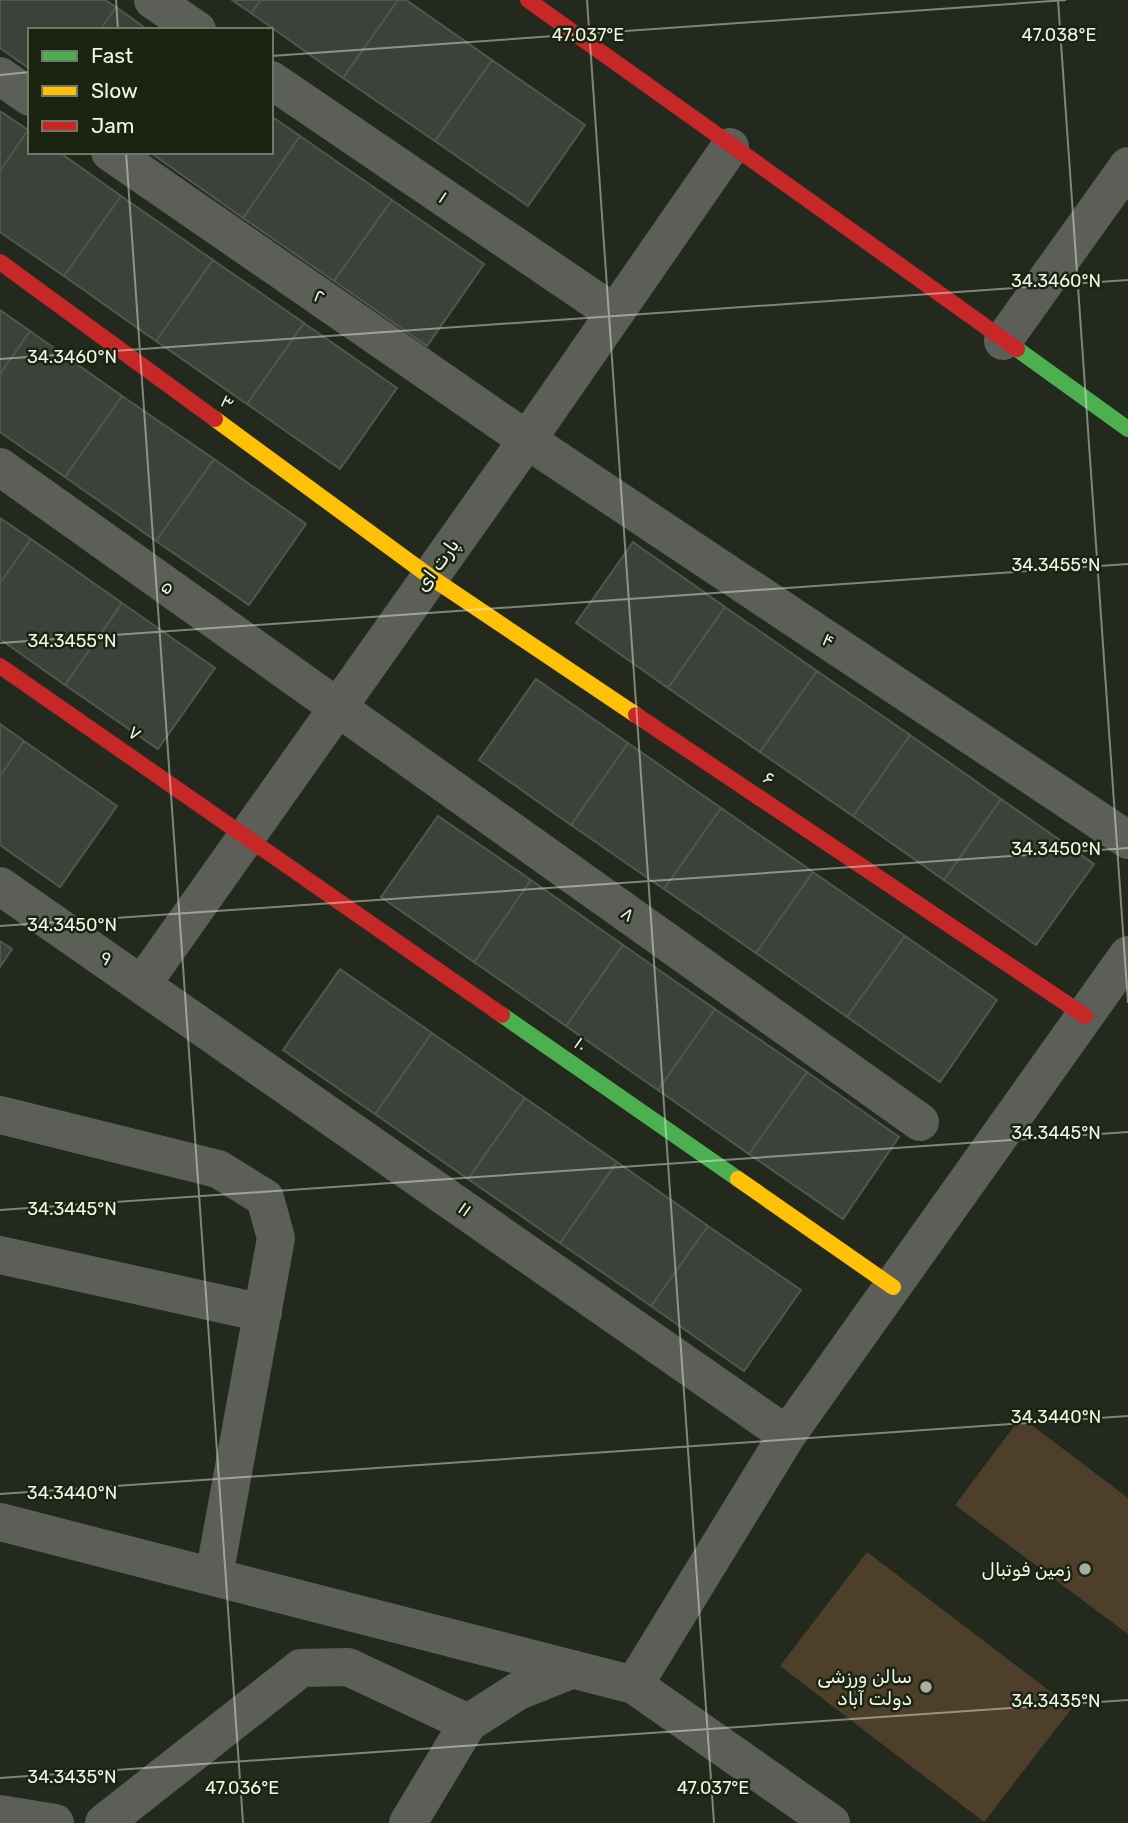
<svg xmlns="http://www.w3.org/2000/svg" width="1128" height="1823" font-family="Rubik,Vazirmatn,sans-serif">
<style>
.grass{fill:#4d3f2a}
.building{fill:#3c423a;stroke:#51574f;stroke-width:2}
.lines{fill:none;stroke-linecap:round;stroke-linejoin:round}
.street{stroke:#5c5e58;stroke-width:38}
.fast{stroke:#4caf50;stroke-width:16}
.slow{stroke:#ffc107;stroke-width:16}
.jam{stroke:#c62828;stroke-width:16}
.ticks{fill:none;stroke:#f0f6e9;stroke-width:2;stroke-opacity:0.45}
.poi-dot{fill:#a9aea2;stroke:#1b2410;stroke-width:2.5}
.labels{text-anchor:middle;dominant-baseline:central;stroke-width:5;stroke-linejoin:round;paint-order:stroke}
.street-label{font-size:19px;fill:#f0f6e9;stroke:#1b2410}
.poi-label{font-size:19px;fill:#f0f6e9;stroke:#1b2410;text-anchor:end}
.ticks-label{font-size:18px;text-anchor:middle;fill:#f0f6e9;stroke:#1b2410;stroke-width:5;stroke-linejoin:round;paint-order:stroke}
</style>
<rect width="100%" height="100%" fill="#24291e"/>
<!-- grass -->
<path class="grass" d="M 1021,1417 L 1128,1498 L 1128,1634 L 955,1505 Z
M 867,1552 L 1072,1708 L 984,1822 L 780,1666 Z"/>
<!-- building -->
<path class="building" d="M 0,0 L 105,0 L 116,7 L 100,30 L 30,30 L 30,69 L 0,48 Z
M 232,0 L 261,0 L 251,13 Z
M 261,0 L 398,0 L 343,78 L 251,13 Z
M 398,0 L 406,0 L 492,60 L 435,141 L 343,78 Z
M 116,7 L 148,30 L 100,30 Z
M 492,60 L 585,125 L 528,206 L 435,141 Z
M 0,111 L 28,130 L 0,171 Z
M 271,116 L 300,136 L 243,218 L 151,153 L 271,152 Z
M 28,130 L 30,152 L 59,152 L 121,196 L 64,276 L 0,232 L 0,171 Z
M 300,136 L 392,200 L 334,281 L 243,218 Z
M 121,196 L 213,260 L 156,341 L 64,276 Z
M 392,200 L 484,264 L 427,346 L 334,281 Z
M 213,260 L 304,323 L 247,404 L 156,341 Z
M 0,310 L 30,331 L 0,374 Z
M 304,323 L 397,388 L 340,469 L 247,404 Z
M 30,331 L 122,396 L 65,477 L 0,432 L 0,374 Z
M 122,396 L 214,459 L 156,541 L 65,477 Z
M 214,459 L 306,524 L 249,605 L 156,541 Z
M 0,518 L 31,539 L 0,583 Z
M 31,539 L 122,603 L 65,685 L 0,639 L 0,583 Z
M 633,542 L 725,607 L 668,688 L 576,623 Z
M 122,603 L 215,668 L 158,749 L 65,685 Z
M 725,607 L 817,671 L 760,752 L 668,688 Z
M 817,671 L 910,735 L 853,816 L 760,752 Z
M 536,679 L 628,743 L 571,825 L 479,760 Z
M 0,724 L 24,741 L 0,776 Z
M 910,735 L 1001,799 L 944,880 L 853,816 Z
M 24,741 L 117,806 L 60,887 L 0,845 L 0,776 Z
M 628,743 L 721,808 L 664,889 L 571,825 Z
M 1001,799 L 1094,864 L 1036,945 L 944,880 Z
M 721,808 L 813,872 L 756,953 L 664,889 Z
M 438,816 L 531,880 L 474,962 L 381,897 Z
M 813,872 L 905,936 L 847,1017 L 756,953 Z
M 531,880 L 623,945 L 566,1026 L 474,962 Z
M 905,936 L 997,1000 L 940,1082 L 847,1017 Z
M 0,941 L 12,949 L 0,967 Z
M 623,945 L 715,1009 L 658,1090 L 566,1026 Z
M 340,969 L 432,1033 L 375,1114 L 283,1050 Z
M 715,1009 L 807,1072 L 749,1154 L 658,1090 Z
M 432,1033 L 525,1098 L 468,1179 L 375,1114 Z
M 807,1072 L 899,1137 L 843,1219 L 749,1154 Z
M 525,1098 L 617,1162 L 560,1243 L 468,1179 Z
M 617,1162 L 708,1226 L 651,1306 L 560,1243 Z
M 708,1226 L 801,1290 L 744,1371 L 651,1306 Z"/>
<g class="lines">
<!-- street -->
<path class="street" d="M 153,0 L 197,30
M 0,76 L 30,97
M 271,80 L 614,313
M 110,152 L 527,440 L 1128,840
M 1003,341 L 1128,166
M 0,467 L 920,1122
M 0,886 L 787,1435
M 143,983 L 527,440 L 730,147
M 0,1115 L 218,1169 L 265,1198 L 276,1238 L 214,1576
M 0,1255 L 263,1313
M 0,1522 L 634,1685 L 831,1823
M 634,1685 L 787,1435 L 1128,955
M 0,1814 L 55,1823
M 104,1823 L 301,1668 L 348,1667 L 468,1723
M 408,1823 L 468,1723 L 518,1691 L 573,1669"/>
<!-- fast -->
<path class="fast" d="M 1017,349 L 1128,429
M 502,1015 L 738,1179"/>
<!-- slow -->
<path class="slow" d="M 215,419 L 429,576 L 636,715
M 738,1179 L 893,1287"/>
<!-- jam -->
<path class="jam" d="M 528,0 L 1017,349
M 0,262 L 215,419
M 0,666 L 502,1015
M 636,715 L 1085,1016"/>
</g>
<!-- ticks -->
<path class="ticks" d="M 116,0 L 118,30M 587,0 L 714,1823M 1058,0 L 1128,1003M 271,56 L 1066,0M 0,75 L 30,72M 126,152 L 243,1823M 0,359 L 1128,280M 0,643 L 1128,564M 0,926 L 1128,848M 0,1210 L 1128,1132M 0,1494 L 1128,1416M 0,1778 L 1128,1700"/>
<!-- markers -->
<g class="poi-dot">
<circle cx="1085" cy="1569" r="7"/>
<circle cx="926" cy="1687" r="7"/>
</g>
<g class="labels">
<!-- street labels -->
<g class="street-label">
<text transform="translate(443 197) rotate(34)">۱</text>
<text transform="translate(319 296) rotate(35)">۲</text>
<text transform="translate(227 402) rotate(36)">۳</text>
<text transform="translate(437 565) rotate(-54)">پارت ای</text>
<text transform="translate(168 587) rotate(35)">۵</text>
<text transform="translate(828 640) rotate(34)">۴</text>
<text transform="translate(135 733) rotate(35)">۷</text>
<text transform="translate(769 778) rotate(34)">۶</text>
<text transform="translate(628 914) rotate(35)">۸</text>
<text transform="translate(106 958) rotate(34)">۹</text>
<text transform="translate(581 1044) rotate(35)">۱۰</text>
<text transform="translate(465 1209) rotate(35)">۱۱</text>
</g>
<!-- poi labels -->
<g class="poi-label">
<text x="1071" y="1569">زمین فوتبال</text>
<text x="912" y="1676">سالن ورزشی<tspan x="912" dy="22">دولت آباد</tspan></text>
</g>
</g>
<g class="ticks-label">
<text x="588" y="41">47.037°E</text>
<text x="1059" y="41">47.038°E</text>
<text x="1056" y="287">34.3460°N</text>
<text x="72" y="363">34.3460°N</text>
<text x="1056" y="571">34.3455°N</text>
<text x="72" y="647">34.3455°N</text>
<text x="1056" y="855">34.3450°N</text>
<text x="72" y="931">34.3450°N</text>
<text x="1056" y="1139">34.3445°N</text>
<text x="72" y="1215">34.3445°N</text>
<text x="1056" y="1423">34.3440°N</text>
<text x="72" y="1499">34.3440°N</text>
<text x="1056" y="1707">34.3435°N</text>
<text x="72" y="1783">34.3435°N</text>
<text x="242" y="1794">47.036°E</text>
<text x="713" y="1794">47.037°E</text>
</g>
<!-- legend -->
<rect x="28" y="28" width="245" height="126" fill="#1b2410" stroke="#707867" stroke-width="2"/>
<rect x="42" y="51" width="35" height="10" fill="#4caf50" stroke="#707867" stroke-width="2"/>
<text x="91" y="63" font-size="21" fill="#f0f6e9">Fast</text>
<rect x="42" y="86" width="35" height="10" fill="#ffc107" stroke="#707867" stroke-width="2"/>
<text x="91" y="98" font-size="21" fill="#f0f6e9">Slow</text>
<rect x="42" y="121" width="35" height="10" fill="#c62828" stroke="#707867" stroke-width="2"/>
<text x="91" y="133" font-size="21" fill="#f0f6e9">Jam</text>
</svg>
